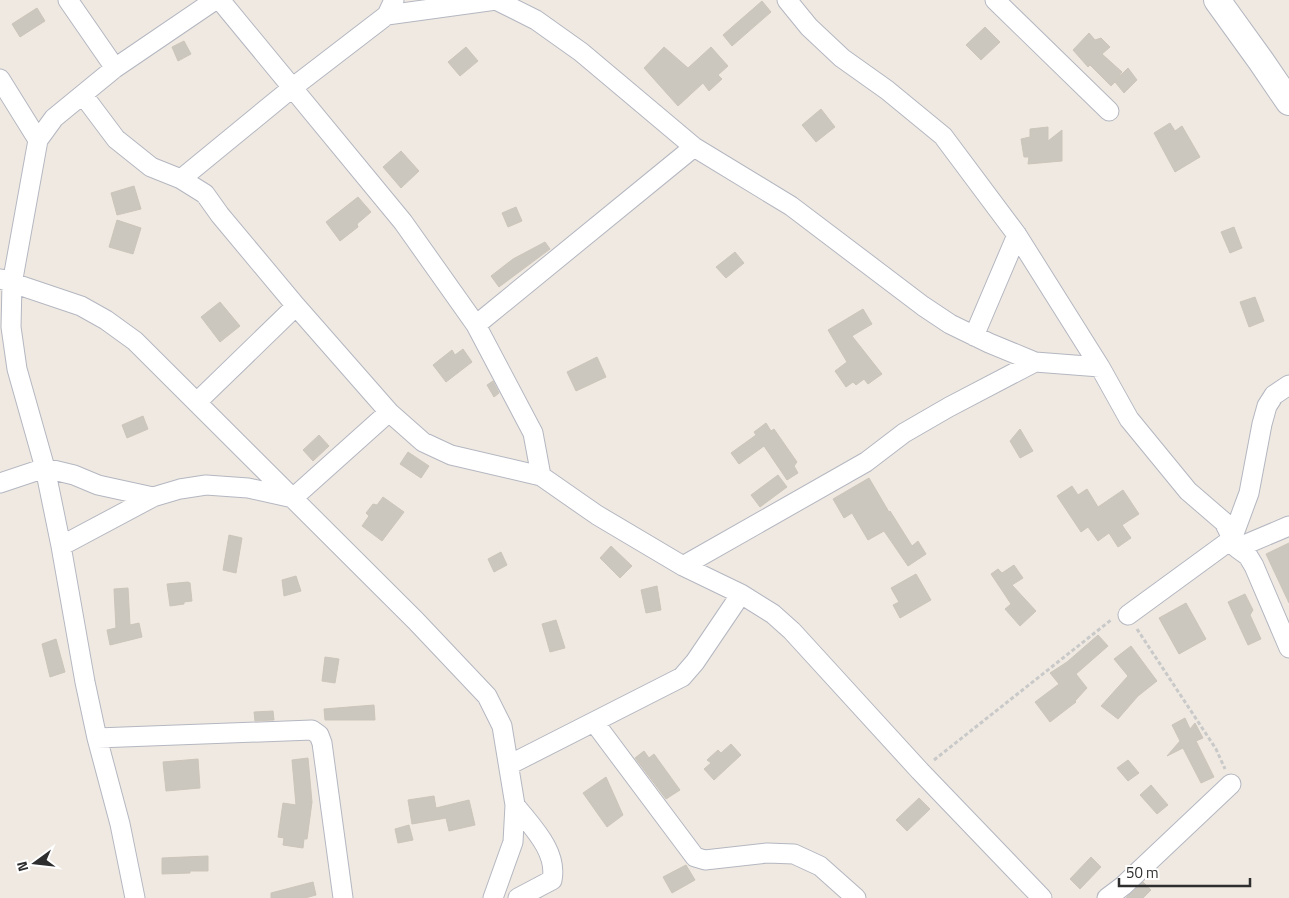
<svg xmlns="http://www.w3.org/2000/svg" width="1289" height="898" font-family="'Titillium Web',sans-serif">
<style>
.building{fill:#cbc7bf;stroke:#cbc5ba}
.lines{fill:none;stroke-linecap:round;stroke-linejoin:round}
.street-casing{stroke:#b4b7c1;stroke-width:21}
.secondary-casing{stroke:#b4b7c1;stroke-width:28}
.path{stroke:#c9c9c9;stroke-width:3;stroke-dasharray:4 2.5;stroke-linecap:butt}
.street{stroke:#fff;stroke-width:19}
.secondary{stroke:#fff;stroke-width:26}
</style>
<rect width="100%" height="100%" fill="#efe9e1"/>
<!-- building -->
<path class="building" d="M 762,1 L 771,12 L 732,46 L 723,35 Z
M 37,8 L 45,21 L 20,37 L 12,24 Z
M 985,27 L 1000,42 L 981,60 L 966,45 Z
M 1089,33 L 1095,40 L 1101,38 L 1110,47 L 1102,54 L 1122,72 L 1116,80 L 1128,68 L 1137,80 L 1124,93 L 1115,82 L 1111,86 L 1090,65 L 1088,67 L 1073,50 Z
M 184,41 L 191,54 L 178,61 L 172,47 Z
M 466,47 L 478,61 L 460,76 L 448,62 Z
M 664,47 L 688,68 L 711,47 L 728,66 L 718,75 L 722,79 L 709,91 L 703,83 L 678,106 L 644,68 Z
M 821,109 L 835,127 L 816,142 L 802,125 Z
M 1170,123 L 1175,131 L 1182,126 L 1200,157 L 1175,172 L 1154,133 Z
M 1048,127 L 1048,141 L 1062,130 L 1062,161 L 1028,164 L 1029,157 L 1024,157 L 1021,139 L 1030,137 L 1030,129 Z
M 401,151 L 419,171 L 401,188 L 383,167 Z
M 134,186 L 141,209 L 117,215 L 111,193 Z
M 358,197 L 371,212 L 357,224 L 358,227 L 340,241 L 326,222 Z
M 516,207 L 522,221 L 508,227 L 502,213 Z
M 117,220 L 141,228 L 133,254 L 109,247 Z
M 1234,227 L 1242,248 L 1230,253 L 1221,232 Z
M 545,242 L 550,249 L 499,287 L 491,276 L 513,259 Z
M 735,252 L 744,263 L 726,278 L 716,267 Z
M 1255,297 L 1264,321 L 1249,327 L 1240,302 Z
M 220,302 L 240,326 L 220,342 L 201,317 Z
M 863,309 L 872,324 L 852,336 L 882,374 L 868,384 L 864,379 L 856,385 L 853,382 L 846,387 L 835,371 L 847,362 L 828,330 Z
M 463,349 L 472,362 L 446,382 L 433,365 L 452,350 L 455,355 Z
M 597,357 L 606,377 L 576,391 L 567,372 Z
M 493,381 L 499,393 L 494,397 L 487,385 Z
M 143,416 L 148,429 L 127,438 L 122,425 Z
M 766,423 L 771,431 L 774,429 L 797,462 L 794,466 L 798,473 L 787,480 L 764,446 L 739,464 L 731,453 L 756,435 L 754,432 Z
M 1020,429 L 1033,451 L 1020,458 L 1010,441 Z
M 319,435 L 329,446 L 313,461 L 303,450 Z
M 408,452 L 429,466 L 421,478 L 400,464 Z
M 778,475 L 787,487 L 760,507 L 751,495 Z
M 869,478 L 889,512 L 890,511 L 912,546 L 918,541 L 926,554 L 908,566 L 884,531 L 868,540 L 852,513 L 844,518 L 833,499 Z
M 1072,486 L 1078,495 L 1087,489 L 1098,507 L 1123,490 L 1139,514 L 1122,525 L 1131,538 L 1118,547 L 1109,533 L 1098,541 L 1088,527 L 1081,532 L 1057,496 Z
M 383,497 L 404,512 L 382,541 L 362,526 L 369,516 L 366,513 L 373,504 L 377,505 Z
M 229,535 L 242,538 L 236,573 L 223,570 Z
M 1289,543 L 1289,603 L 1266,554 Z
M 611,546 L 632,566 L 620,578 L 600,558 Z
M 501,552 L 507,565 L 494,572 L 488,559 Z
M 1014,565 L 1023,578 L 1012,585 L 1036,611 L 1020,626 L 1005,609 L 1011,604 L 991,574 L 998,569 L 1002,573 Z
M 916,574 L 931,600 L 900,618 L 893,605 L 899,602 L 891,588 Z
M 296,576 L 301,591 L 284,596 L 282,580 Z
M 188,582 L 190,583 L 192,601 L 184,602 L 184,604 L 170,606 L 167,584 Z
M 657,586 L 661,610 L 646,613 L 641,590 Z
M 128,588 L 130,625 L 139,623 L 142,637 L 110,645 L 107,630 L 116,628 L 114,589 Z
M 1245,594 L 1253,610 L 1250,615 L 1261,639 L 1248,645 L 1228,602 Z
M 1186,603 L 1206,639 L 1179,654 L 1159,618 Z
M 556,620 L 565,648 L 550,652 L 542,624 Z
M 1098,635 L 1108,646 L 1076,674 L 1087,688 L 1075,701 L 1076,702 L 1050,722 L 1035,702 L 1059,684 L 1050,673 L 1067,662 Z
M 56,639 L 65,672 L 50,677 L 42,644 Z
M 1131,646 L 1157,681 L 1138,696 L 1118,719 L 1101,706 L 1128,676 L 1114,659 Z
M 325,657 L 339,659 L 335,683 L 322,681 Z
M 374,705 L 375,720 L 325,720 L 324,709 Z
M 273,711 L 274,720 L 255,721 L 254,712 Z
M 1185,718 L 1190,729 L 1195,723 L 1203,738 L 1196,741 L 1214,777 L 1201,783 L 1183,748 L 1167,756 L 1180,741 L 1172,725 Z
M 731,744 L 741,755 L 714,780 L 704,769 L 711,763 L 707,760 L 718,750 L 721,753 Z
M 644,751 L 649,758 L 654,754 L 680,790 L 666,799 L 635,758 Z
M 308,758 L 312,802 L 307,839 L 304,839 L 303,848 L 283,845 L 284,838 L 278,837 L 283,803 L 296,805 L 292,760 Z
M 198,759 L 200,788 L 166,791 L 163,762 Z
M 1128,760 L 1139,773 L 1128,781 L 1117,768 Z
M 606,777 L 623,815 L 607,827 L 583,793 Z
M 1151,785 L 1168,805 L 1157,814 L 1140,795 Z
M 434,796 L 436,808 L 469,800 L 475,825 L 449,831 L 446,818 L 412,824 L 408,800 Z
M 919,798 L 930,809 L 907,831 L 896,820 Z
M 409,825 L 413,840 L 398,843 L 395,829 Z
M 208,856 L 208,871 L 190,871 L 190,873 L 162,874 L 162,858 Z
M 1091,857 L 1101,867 L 1080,889 L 1070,879 Z
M 686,865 L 695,880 L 672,893 L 663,877 Z
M 313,882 L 316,895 L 305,898 L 271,898 L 271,893 Z
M 1143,882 L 1151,890 L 1143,898 L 1126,898 Z"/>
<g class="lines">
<defs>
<path id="street" d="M 68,0 L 115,68
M 220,0 L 403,222 L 476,325 L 533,433 L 541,476
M 787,0 L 809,27 L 842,58 L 887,90 L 943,136 L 1017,235 L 1100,367 L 1129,419 L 1188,491 L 1224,522 L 1237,548 L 1248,556 L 1254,566 L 1289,648
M 995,0 L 1109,111
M 387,15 L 496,0 L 536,20 L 581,52 L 694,147 L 791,206 L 923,306 L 950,324 L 989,343 L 1035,362 L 1100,367
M 0,79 L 38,140
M 83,95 L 116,139 L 151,167 L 181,179 L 205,194 L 220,215 L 296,306 L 389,412 L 423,442 L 451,455 L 541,476 L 597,515 L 683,566 L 741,594 L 773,614 L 792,631 L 920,771 L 1042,898
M 181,179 L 292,88 L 387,15 L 394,0
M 1,279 L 81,306 L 106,320 L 135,341 L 416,621 L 487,696 L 502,726 L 515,805 L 513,842 L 493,898
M 476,325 L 694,147
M 974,336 L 1017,235
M 197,402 L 296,306
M 0,483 L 45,468 L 74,475 L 98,485 L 153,497 L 180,489 L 206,485 L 248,488 L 293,498
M 293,498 L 389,412
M 61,546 L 153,497
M 1237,548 L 1289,526
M 683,566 L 866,462 L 904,433 L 949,407 L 1035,362
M 1128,615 L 1232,539 L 1249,493 L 1262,424 L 1267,406 L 1274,395 L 1289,385
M 594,722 L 695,857 L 705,860 L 767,853 L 794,854 L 820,866 L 856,898
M 97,738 L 312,730 L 319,735 L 322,743 L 343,898
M 509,765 L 682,677 L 695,662 L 741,594
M 515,805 C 531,826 558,851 552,880 L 518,898
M 135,898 L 120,824 L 97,738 L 85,682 L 61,546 L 45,468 L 17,369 L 11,327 L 12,284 L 38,140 L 54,118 L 115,68 L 215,0
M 1107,898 L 1123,886 L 1231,784"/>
<path id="secondary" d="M 1217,0 L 1261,61 L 1289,102"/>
</defs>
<!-- street casing -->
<use href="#street" class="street-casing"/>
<!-- secondary casing -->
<use href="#secondary" class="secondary-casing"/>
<!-- path -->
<path class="path" d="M 1137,629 L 1216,749 L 1225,769
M 934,760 L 1111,620"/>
<!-- street -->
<use href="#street" class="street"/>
<!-- secondary -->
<use href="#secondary" class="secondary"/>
</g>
<!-- north arrow -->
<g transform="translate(35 863) rotate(255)" stroke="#ffffff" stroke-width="4" paint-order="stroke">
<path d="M0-4L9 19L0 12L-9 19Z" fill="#2e2e2e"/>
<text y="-8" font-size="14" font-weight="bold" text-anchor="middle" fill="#2e2e2e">N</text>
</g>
<!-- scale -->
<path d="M1119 878v8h131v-8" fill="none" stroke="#2e2e2e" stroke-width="2.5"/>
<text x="1126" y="878" font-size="15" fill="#2e2e2e" stroke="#ffffff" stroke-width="4" paint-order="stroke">50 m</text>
</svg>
